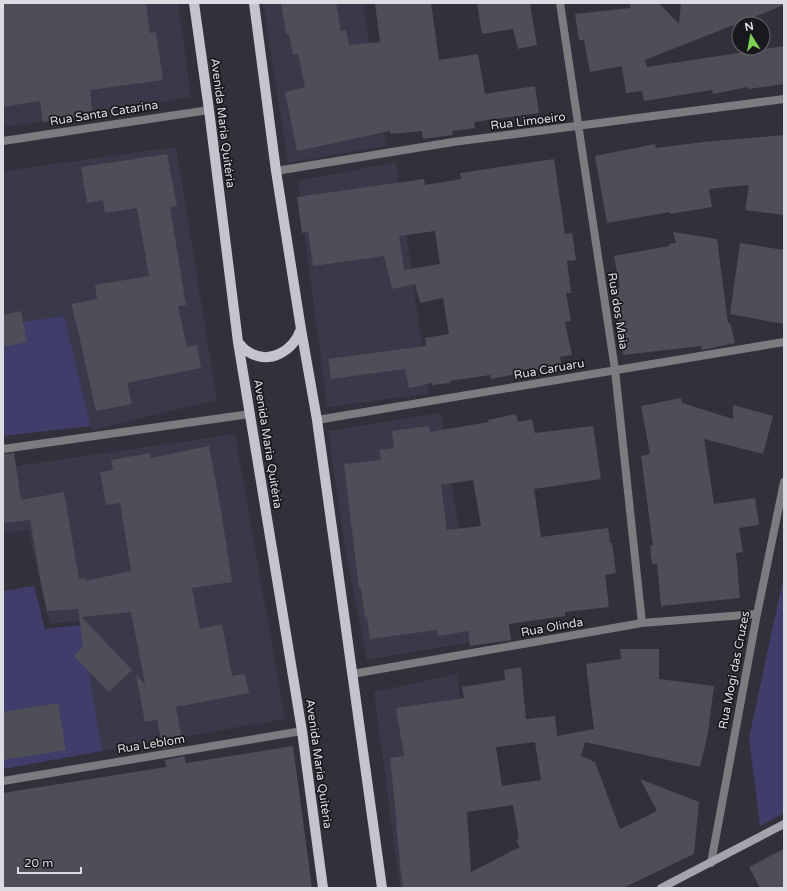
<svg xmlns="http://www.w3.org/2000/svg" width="787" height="891" font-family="'Varela Round',sans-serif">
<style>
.built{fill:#393949}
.green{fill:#413d6b}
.building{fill:#4e4e59;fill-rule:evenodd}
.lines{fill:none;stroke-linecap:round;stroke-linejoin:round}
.street{stroke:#7b7b80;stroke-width:8}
.secondary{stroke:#a4a4ad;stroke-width:8}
.primary{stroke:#c4c4cf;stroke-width:10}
.labels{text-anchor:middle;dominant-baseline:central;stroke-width:3.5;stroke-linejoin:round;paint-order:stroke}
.street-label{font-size:12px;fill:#dbdbe2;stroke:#19191d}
</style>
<rect width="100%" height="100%" fill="#31303b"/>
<!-- built -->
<path class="built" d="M 3,3 L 178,3 L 191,97 L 93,115 L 3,127 Z
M 263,3 L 363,3 L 386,146 L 288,163 Z
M 176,147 L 217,400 L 92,430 L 64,316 L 3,325 L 3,171 Z
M 396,162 L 429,394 L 327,407 L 298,181 Z
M 441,413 L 476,641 L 367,660 L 345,547 L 328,431 Z
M 235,434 L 285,719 L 102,751 L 80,621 L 50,624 L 28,530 L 3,534 L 3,468 Z
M 457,674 L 461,704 L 466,888 L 400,888 L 374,692 Z"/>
<!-- green -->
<path class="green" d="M 64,316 L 91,426 L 3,436 L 3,325 Z
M 784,575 L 784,813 L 760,826 L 749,738 Z
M 34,586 L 45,629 L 81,625 L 102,751 L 3,769 L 3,591 Z"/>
<!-- building -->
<path class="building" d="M 3,3 L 146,3 L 150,33 L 156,32 L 163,80 L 90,90 L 93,115 L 43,122 L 40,101 L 3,107 Z
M 281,3 L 336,3 L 341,31 L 346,30 L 349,45 L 380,42 L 375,3 L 431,3 L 439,60 L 478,54 L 485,94 L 535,86 L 539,113 L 474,122 L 475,128 L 452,131 L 453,135 L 423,139 L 422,131 L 391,134 L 390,131 L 297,151 L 285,92 L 305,87 L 298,54 L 293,55 L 289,34 L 286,34 Z
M 477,3 L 530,3 L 537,45 L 518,49 L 513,29 L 482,34 Z
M 630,3 L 659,3 L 679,24 L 681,3 L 784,3 L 784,5 L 645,60 L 647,67 L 784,46 L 784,84 L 749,89 L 748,87 L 713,94 L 712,90 L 644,101 L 642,91 L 626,93 L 622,66 L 590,72 L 584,40 L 579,40 L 575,14 L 630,8 Z
M 784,135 L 784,215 L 745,210 L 749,185 L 709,189 L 712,207 L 670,214 L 670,212 L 607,223 L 595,156 L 655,144 L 656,148 L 703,142 Z
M 167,154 L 177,206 L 170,207 L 186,305 L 178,306 L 187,347 L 197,345 L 201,368 L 127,383 L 132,404 L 96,411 L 76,322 L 75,322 L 72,304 L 97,299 L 95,285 L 149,276 L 137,208 L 105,213 L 103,200 L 87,203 L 81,167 Z
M 554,159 L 565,234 L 572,233 L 576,260 L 567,261 L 571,293 L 566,293 L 571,321 L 565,322 L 572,355 L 560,357 L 562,365 L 491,379 L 490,375 L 450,381 L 450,383 L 432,385 L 432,383 L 409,388 L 405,369 L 331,379 L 328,359 L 426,346 L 425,338 L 449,334 L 443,298 L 420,303 L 415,284 L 392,289 L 384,256 L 313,266 L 308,232 L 302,233 L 297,197 L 424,179 L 425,185 L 461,179 L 460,173 ZM 435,231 L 440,264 L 404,270 L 399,236 Z
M 673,232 L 717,239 L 728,323 L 730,323 L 735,343 L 702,350 L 701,346 L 623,355 L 614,289 L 620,287 L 614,256 L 669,246 L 669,244 L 676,243 Z
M 740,243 L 784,250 L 784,324 L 730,314 Z
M 21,311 L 27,342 L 3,347 L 3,315 Z
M 681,398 L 682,403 L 733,419 L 733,405 L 773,416 L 763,454 L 704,439 L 714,504 L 755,498 L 759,525 L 739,528 L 743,552 L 736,553 L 740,598 L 661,606 L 657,564 L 652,564 L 650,546 L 653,546 L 641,456 L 650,454 L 641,406 Z
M 516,414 L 518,422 L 532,419 L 535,433 L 593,426 L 601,479 L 534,489 L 541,537 L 608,528 L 610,543 L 612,543 L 616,573 L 605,575 L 609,607 L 565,612 L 565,616 L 509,624 L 511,640 L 470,646 L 468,631 L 438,636 L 437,630 L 370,639 L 367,617 L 365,617 L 361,588 L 359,588 L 344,464 L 381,460 L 379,450 L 394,448 L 392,431 L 429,426 L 430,432 L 489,422 L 488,420 ZM 473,480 L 481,526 L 447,530 L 441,485 Z
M 209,446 L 221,510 L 232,582 L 192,588 L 200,629 L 222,624 L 232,676 L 245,674 L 249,693 L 176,707 L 183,745 L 163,749 L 157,720 L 145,722 L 136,675 L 145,684 L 131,612 L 82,617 L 132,670 L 109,692 L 74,656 L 83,647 L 78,609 L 47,611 L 41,583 L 30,520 L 3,523 L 3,454 L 14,453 L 21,500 L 64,492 L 79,579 L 85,578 L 85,581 L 131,571 L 120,503 L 106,505 L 100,472 L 113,470 L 111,460 L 150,453 L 151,458 Z
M 620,649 L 659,649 L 659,679 L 714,686 L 708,733 L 700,767 L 585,742 L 581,756 L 595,762 L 620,829 L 657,811 L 640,779 L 699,802 L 694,854 L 623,888 L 403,888 L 399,859 L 400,859 L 396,824 L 397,824 L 390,758 L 404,756 L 396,708 L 464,698 L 462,687 L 505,680 L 504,670 L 521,667 L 526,719 L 555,716 L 557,736 L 594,729 L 586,664 L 621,659 ZM 535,742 L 541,780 L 502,786 L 496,747 ZM 513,805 L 519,839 L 516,840 L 520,847 L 471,872 L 467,812 Z
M 58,703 L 66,750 L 3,760 L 3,712 Z
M 293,746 L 312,888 L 3,888 L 3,793 L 166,767 L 165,760 L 184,756 L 186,763 Z
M 784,849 L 784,888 L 760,888 L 749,867 Z"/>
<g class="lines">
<!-- street -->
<path class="street" d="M 560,3 L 615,370 L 642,623
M 3,141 L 209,110
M 276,171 L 453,142 L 784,99
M 317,420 L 784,342
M 3,449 L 250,414
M 352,674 L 642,623 L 757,614
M 3,781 L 302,731
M 711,863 L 757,614 L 784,482"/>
<!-- secondary -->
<path class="secondary" d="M 661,888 L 784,824"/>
<!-- primary -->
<path class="primary" d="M 194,3 L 209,110 L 238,342 L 302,731 L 323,888
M 254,3 L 276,171 L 301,329 L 317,420 L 382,888
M 238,342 C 241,345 243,349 247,351 C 269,366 293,351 301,329"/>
</g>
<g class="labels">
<!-- street labels -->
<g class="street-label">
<text transform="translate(104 113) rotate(-9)">Rua Santa Catarina</text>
<text transform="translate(528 121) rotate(-7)">Rua Limoeiro</text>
<text transform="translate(223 123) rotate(83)">Avenida Maria Quitéria</text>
<text transform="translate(618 311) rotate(81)">Rua dos Maia</text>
<text transform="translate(549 369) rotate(-10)">Rua Caruaru</text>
<text transform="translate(268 444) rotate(81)">Avenida Maria Quitéria</text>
<text transform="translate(552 627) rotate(-10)">Rua Olinda</text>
<text transform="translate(734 670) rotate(-79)">Rua Mogi das Cruzes</text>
<text transform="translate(151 744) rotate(-9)">Rua Leblom</text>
<text transform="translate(319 764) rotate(82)">Avenida Maria Quitéria</text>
</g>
</g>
<!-- border -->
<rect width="787" height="891" fill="none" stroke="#dbdbe2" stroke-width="8"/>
<!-- north arrow -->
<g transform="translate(751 36) rotate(349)"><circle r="19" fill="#19191d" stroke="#67676c"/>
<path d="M0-3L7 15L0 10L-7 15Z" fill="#7dd154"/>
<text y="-6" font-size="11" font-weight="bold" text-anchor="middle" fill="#dbdbe2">N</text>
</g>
<!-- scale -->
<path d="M18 867v6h63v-6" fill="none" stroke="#dbdbe2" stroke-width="2"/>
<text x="24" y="867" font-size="12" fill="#dbdbe2" stroke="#19191d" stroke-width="3" paint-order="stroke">20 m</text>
</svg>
